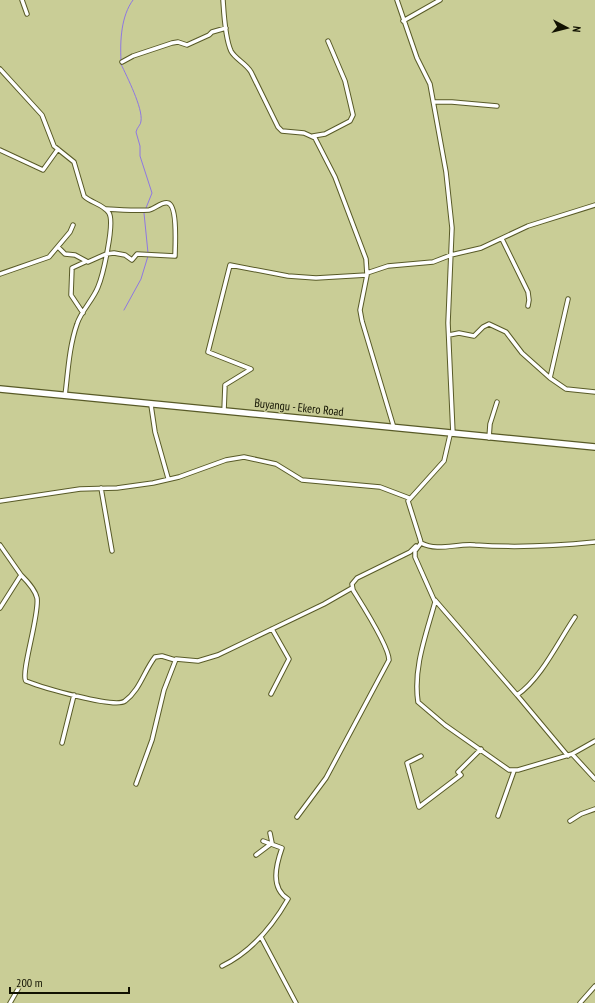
<svg xmlns="http://www.w3.org/2000/svg" width="595" height="1003" font-family="'PT Sans Narrow',sans-serif">
<style>
.lines{fill:none;stroke-linecap:round;stroke-linejoin:round}
.stream{stroke:#8e77e2;stroke-width:1}
.street-casing{stroke:#585a27;stroke-width:5.5}
.primary-casing{stroke:#585a27;stroke-width:8}
.street{stroke:#fff;stroke-width:3.5}
.primary{stroke:#fff;stroke-width:5.5}
.labels{text-anchor:middle;dominant-baseline:central;stroke-width:3;stroke-linejoin:round;paint-order:stroke}
.street-label{font-size:12px;fill:#111101;stroke:#c9cd96}
</style>
<rect width="100%" height="100%" fill="#c9cd96"/>
<g class="lines">
<!-- stream -->
<path class="stream" d="M 121,60 C 120,41 121,16 133,0
M 121,64 C 127,77 143,108 141,121 C 141,125 137,127 136,132 L 140,146 L 140,156 L 152,193 L 144,213 L 148,253
M 124,310 L 141,279 L 148,256"/>
<defs>
<path id="street" d="M 22,0 L 27,14
M 223,0 C 224,15 225,38 231,51 C 235,59 246,63 251,72 L 278,127 L 282,131 L 304,133 L 315,138 L 335,177 L 366,259 L 367,275 L 360,310 L 362,321 L 394,428
M 397,0 L 417,58 L 430,84 L 446,172 L 452,228 L 448,323 L 453,434
M 403,21 L 440,0
M 122,62 L 133,56 L 172,43 L 178,42 L 187,45 L 209,35 L 212,32 L 226,28
M 0,69 L 42,115 L 54,146 L 74,162 L 84,196 C 91,203 103,204 109,213 C 115,223 103,275 98,287 C 93,300 81,311 77,324 C 69,347 68,372 65,396
M 434,102 L 452,102 L 497,106
M 313,136 L 325,134 L 350,121 L 353,115 L 345,81 L 328,41
M 0,150 L 43,170 L 58,149
M 502,239 L 528,292 L 529,300 L 528,306
M 58,247 L 65,254 L 75,255 L 88,262 L 106,254 L 114,253 L 125,255 L 132,260 L 137,254 L 175,256 C 175,247 178,206 168,203 C 162,201 155,209 149,210 C 134,211 120,210 105,209
M 367,273 L 388,266 L 433,262 L 451,255 L 481,248 L 528,226 L 595,205
M 0,274 L 49,257 L 70,232 L 73,225
M 568,299 L 550,378 L 566,389 L 595,392
M 83,313 L 71,295 L 72,268 L 85,262
M 449,335 L 459,333 L 474,336 L 483,327 L 489,324 L 506,332 L 522,353 L 550,378
M 151,405 L 155,432 L 168,478
M 224,411 L 225,385 L 251,369 L 208,352 L 230,265 L 288,276 L 316,278 L 367,275
M 450,435 L 444,461 L 408,501 L 420,539 L 421,543 L 415,551 L 415,557 L 435,602 C 426,635 413,668 418,702 L 445,725 L 509,770 L 518,770 L 572,754 L 595,779
M 489,438 L 490,424 L 497,402
M 101,488 L 112,551
M 0,501 L 80,489 L 117,488 L 153,483 L 179,477 L 226,460 L 244,457 L 276,464 L 302,480 L 380,487 L 409,498
M 421,543 C 438,552 457,543 475,545 C 515,548 555,546 595,542
M 0,545 L 21,575 L 0,608
M 21,575 C 27,581 35,589 37,598 C 40,614 20,674 26,681 C 41,687 115,709 125,701 C 140,690 144,671 155,657 L 162,656 L 175,660
M 435,600 L 517,695
M 271,694 L 289,659 L 272,629
M 62,743 L 74,695
M 572,754 L 595,741
M 421,756 L 407,763 L 419,807 L 461,775 L 458,772 L 481,749
M 568,756 L 517,695 C 541,679 559,640 575,617
M 136,784 L 152,740 L 164,690 L 176,659 L 198,661 L 218,655 L 324,604 L 352,588
M 498,816 L 514,771
M 297,817 L 326,778 L 389,660 C 389,646 361,603 353,590 L 352,584 L 357,578 L 410,552 L 416,546
M 570,821 L 581,814 L 595,809
M 270,833 L 272,843
M 256,855 L 272,843
M 261,937 L 296,1003
M 222,966 C 251,952 272,927 288,899 C 270,888 276,865 282,848 L 263,841
M 10,1003 L 22,982
M 580,1003 L 595,986"/>
<path id="primary" d="M 0,389 L 595,447"/>
</defs>
<!-- street casing -->
<use href="#street" class="street-casing"/>
<!-- primary casing -->
<use href="#primary" class="primary-casing"/>
<!-- street -->
<use href="#street" class="street"/>
<!-- primary -->
<use href="#primary" class="primary"/>
</g>
<g class="labels">
<!-- street labels -->
<g class="street-label">
<text transform="translate(299 407) rotate(6)">Buyangu - Ekero Road</text>
</g>
</g>
<!-- north arrow -->
<g transform="translate(567 28) rotate(97)" stroke="#c9cd96" stroke-width="3" paint-order="stroke">
<path d="M0-3L7 15L0 10L-7 15Z" fill="#111101"/>
<text y="-6" font-size="11" font-weight="bold" text-anchor="middle" fill="#111101">N</text>
</g>
<!-- scale -->
<path d="M10 987v6h119v-6" fill="none" stroke="#111101" stroke-width="2"/>
<text x="16" y="987" font-size="12" fill="#111101" stroke="#c9cd96" stroke-width="3" paint-order="stroke">200 m</text>
</svg>
